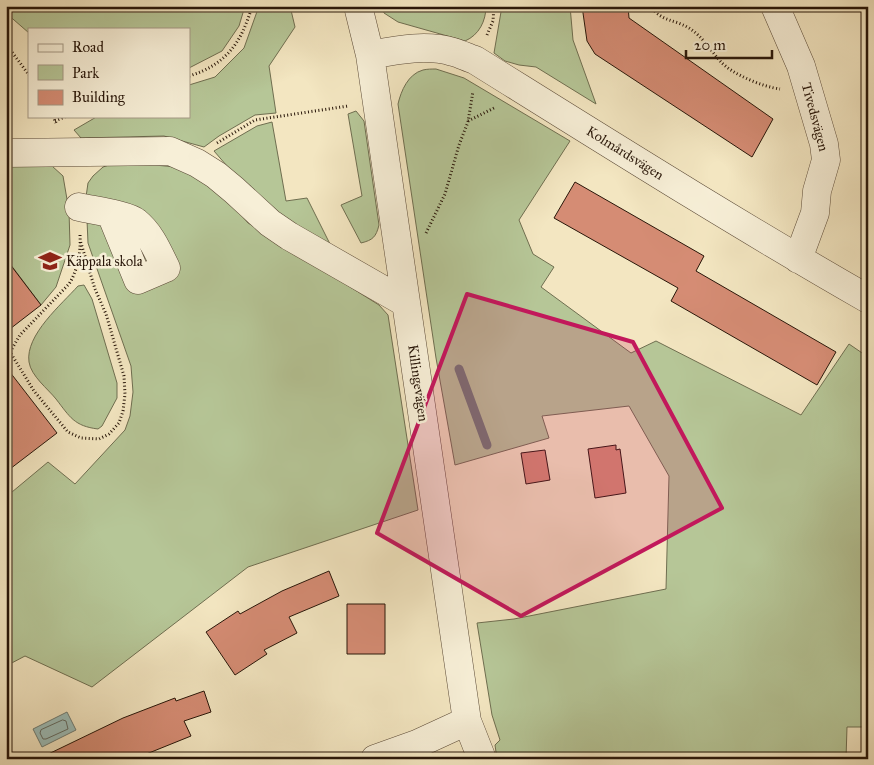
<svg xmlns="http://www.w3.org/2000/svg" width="874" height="765" font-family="'IM FELL Great Primer',serif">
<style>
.green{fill:#b6c697;stroke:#6f6e50}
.water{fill:#9dbeb9;stroke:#6e7b73}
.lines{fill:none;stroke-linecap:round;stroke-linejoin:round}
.shore{stroke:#626a61;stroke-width:1}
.stream{stroke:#6e7b73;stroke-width:9}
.building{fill:#d58c74;stroke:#281609}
.minor-casing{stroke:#5b4a37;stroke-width:29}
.path{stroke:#281609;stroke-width:3;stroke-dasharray:1 2.5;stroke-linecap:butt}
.minor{stroke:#f7efd7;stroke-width:28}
.marked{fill:#c2185b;fill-opacity:0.2;stroke:#c2185b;stroke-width:4;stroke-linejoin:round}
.labels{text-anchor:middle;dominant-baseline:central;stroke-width:5;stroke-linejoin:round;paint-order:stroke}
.street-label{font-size:14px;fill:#281609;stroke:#f7efd7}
.poi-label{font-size:14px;fill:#281609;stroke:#f7efd7;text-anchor:start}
</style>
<rect width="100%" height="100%" fill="#f3e6c1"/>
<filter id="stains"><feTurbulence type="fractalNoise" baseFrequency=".004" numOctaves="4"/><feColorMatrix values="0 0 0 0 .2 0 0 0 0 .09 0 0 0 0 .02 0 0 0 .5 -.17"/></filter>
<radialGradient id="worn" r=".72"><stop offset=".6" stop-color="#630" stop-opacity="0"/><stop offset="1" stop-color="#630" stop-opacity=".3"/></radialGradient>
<!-- green -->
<path class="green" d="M 6,6 L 245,6 L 239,26 L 222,51 L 189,68 L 189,29 L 29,29 L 29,33 L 6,13 Z
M 259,6 L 290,6 L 295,27 L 269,66 L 276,113 L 255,115 L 219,136 L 204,147 L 164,136 L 81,138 L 74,130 L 98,116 L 189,116 L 189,85 L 215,77 L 244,48 Z
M 382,6 L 486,6 C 486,21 479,35 465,41 L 398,22 L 384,13 Z
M 502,6 L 570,6 L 573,40 L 596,104 L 536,67 L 519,65 L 505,61 L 494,53 Z
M 436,69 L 464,78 L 570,141 L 519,220 L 533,254 L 554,267 L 541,287 L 631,353 L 656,341 L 801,415 L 849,344 L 868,357 L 868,727 L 847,727 L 846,759 L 497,759 L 495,745 L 500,740 L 492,715 L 477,623 L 514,619 L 666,589 L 669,476 L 629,406 L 542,416 L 549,438 L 455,465 L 436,358 L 398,104 C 401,91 408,74 423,70 C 427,69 432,69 436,69 Z
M 356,111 L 364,121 L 379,225 C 376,237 373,240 361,243 L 341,205 L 362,196 L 348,114 Z
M 272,122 L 286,201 L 307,198 L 331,246 L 276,213 L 240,181 L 214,151 L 257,126 Z
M 6,164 L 52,166 L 63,176 L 69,211 L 70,245 L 56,287 L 41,305 L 8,261 L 6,262 Z
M 109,165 L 155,165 L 175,167 L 199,177 L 222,193 L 248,223 L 379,305 L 388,315 L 418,510 L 248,567 L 92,687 L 25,656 L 6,666 L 6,497 L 48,462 L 75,484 L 125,430 L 130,416 L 133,392 L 131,366 L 88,243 L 86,197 L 88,183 L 93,176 L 103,167 Z
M 84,285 L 92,299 L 117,383 L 117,398 L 102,426 L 98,429 C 74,426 70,417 56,399 C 48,389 31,376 29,362 C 25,335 62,304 78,286 Z"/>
<!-- water -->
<path class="water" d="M 67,712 L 76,730 L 42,747 L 33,729 Z"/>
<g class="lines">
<!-- shore -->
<path class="shore" d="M 63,720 L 66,721 L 68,729 L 46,739 L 43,739 L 40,733 L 41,730 Z"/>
<!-- stream -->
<path class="stream" d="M 459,369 L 487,445"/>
</g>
<!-- building -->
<path class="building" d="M 582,6 L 628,6 L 629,18 L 773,119 L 752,157 L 595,54 L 587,41 Z
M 575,182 L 704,256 L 696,271 L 836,352 L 817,385 L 671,301 L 678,288 L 554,218 Z
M 6,259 L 41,305 L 6,332 Z
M 6,367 L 57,433 L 6,472 Z
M 616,445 L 616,450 L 620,449 L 626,493 L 595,498 L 588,449 Z
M 545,450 L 550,480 L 526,484 L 521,453 Z
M 329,571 L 339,596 L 289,617 L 297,633 L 264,650 L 267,654 L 235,675 L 206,632 L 238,611 L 240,614 L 282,591 Z
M 347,604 L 385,604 L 385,654 L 347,654 Z
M 204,691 L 211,712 L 184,721 L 191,736 L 134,759 L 38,759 L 123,718 L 175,698 L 176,701 Z"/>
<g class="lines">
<defs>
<path id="minor" d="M 358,6 L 370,55 L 467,721 L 482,759
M 775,6 L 801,66 L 824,144 L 826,160 L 817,191 L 815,213 L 798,259
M 370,55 C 397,50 426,44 453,52 C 461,54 468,58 475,60 C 605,141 735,223 868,299
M 6,153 L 170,151 L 197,163 L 216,175 L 234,190 L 270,223 L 289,236 L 406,303
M 79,207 C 91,210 128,215 136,222 C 151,234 158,252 166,268 L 138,280 L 111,214
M 375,759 L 417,744 L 467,721"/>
</defs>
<!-- minor casing -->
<use href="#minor" class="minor-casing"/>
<!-- path -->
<path class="path" d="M 650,6 C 662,22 674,19 689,28 C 702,36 711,51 721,62 C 732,74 763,87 780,89
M 487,35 L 493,21 L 494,6
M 6,44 L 29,75
M 189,76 C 226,65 242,42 252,6
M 53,116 L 56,123
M 55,121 L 67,116
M 468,121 L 496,107
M 217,143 L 255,120 L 348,106
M 426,233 L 445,194 L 459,145 L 468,122 L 473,91
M 80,235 C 81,251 78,270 69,284 L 20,335 L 10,352 L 34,391 L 68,432 L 81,438 L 99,439 L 109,434 L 119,423 L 123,411 L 125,394 L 124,376 L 106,314 L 95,289 L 80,240"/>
<!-- minor -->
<use href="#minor" class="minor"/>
</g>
<!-- marked area -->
<path class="marked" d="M 467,294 L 633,342 L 722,508 L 521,616 L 377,533 Z"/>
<!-- icons -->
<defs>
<symbol id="school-bare" viewBox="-9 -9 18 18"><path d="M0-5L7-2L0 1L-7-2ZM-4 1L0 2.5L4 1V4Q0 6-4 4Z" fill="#8f2418" stroke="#f7efd7" stroke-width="2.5" paint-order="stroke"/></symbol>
</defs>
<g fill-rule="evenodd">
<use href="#school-bare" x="34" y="245" width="32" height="32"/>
</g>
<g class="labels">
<!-- street labels -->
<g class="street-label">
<text transform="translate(815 117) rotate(75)">Tivedsvägen</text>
<text transform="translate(625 153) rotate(32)">Kolmårdsvägen</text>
<text transform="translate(418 383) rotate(82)">Killingevägen</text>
</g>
<!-- poi labels -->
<g class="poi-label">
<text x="66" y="261">Käppala skola</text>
</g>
</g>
<!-- margin -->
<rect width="874" height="765" fill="none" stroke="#f3e6c1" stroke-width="25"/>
<rect x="8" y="8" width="859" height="750" fill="none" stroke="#281609" stroke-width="2.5"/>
<rect x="12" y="12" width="849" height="740" fill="none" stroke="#281609"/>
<!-- legend -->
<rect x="28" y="28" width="162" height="90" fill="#f7efd7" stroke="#a49885"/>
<rect x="38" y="44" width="25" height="8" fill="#f7efd7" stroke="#a49885"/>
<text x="72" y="52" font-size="15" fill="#281609">Road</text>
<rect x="38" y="65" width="25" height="15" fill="#b6c697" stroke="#a49885"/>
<text x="72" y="78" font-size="15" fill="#281609">Park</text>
<rect x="38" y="90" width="25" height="15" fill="#d58c74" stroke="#a49885"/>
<text x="72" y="102" font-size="15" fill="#281609">Building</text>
<!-- scale -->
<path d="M686 50v8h86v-8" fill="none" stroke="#281609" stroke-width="2.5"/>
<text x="694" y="50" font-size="15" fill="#281609" stroke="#f7efd7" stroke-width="4" paint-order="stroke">20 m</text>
<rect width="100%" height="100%" filter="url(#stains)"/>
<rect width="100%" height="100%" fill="url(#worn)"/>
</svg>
